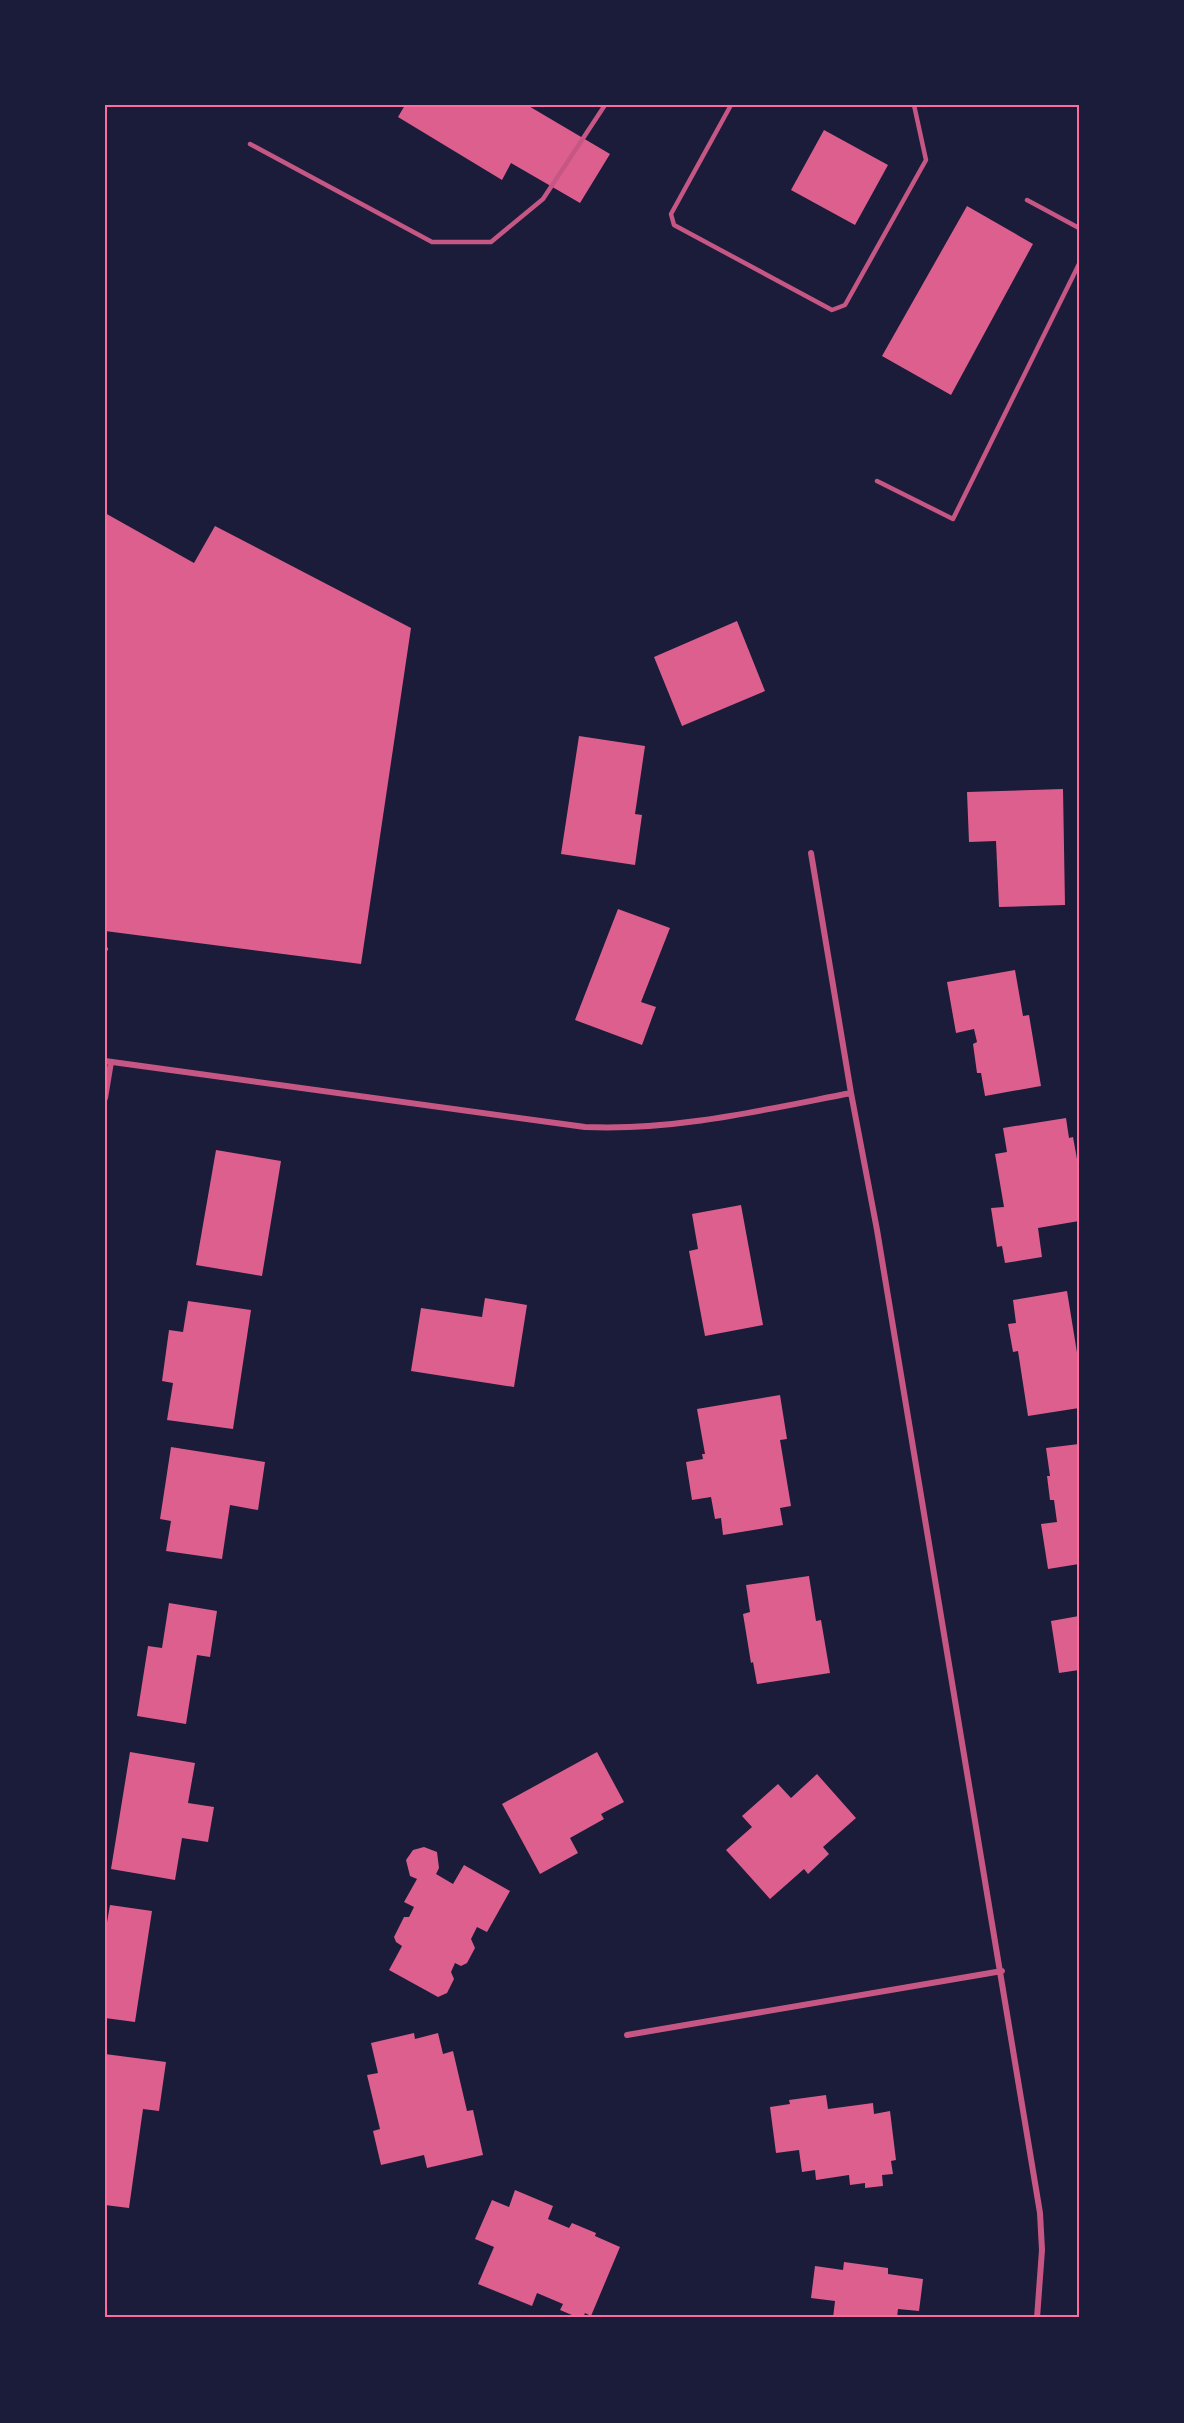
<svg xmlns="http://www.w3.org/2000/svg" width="1184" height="2423" font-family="Rubik,sans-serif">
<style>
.building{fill:#dd5f8e}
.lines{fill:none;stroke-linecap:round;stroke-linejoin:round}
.path{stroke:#ff6b9d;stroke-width:4}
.service{stroke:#c65784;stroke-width:4.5}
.minor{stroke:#c65784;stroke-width:6}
.neatline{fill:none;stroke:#ff6b9d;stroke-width:2}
</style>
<rect width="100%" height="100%" fill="#1b1b3a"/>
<!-- building -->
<path class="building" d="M 405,105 L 527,105 L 610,154 L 580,203 L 511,163 L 502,180 L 398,117 Z
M 824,130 L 888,165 L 855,225 L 791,190 Z
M 967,206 L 1033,244 L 951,395 L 882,356 Z
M 105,513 L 194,563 L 215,526 L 411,628 L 361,964 L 105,931 Z
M 737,621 L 765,691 L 682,726 L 654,657 Z
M 579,736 L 645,746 L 635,814 L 642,815 L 635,865 L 561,854 Z
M 1063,789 L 1065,905 L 999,907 L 996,841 L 969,842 L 967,792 Z
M 618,909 L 670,928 L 641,1002 L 656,1007 L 642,1045 L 575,1020 Z
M 1015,970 L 1023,1016 L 1029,1015 L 1041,1086 L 985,1096 L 981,1073 L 977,1073 L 973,1044 L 977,1042 L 974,1029 L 956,1033 L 947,982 Z
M 1066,1118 L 1069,1138 L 1073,1137 L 1079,1170 L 1079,1221 L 1038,1228 L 1042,1257 L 1005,1263 L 1002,1246 L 997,1247 L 991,1208 L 1004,1207 L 995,1154 L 1007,1152 L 1003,1128 Z
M 216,1150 L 281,1161 L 262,1276 L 196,1265 Z
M 741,1205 L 763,1325 L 705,1336 L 689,1251 L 698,1249 L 692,1214 Z
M 1067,1291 L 1079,1365 L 1079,1408 L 1028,1416 L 1018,1351 L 1013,1352 L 1008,1324 L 1016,1323 L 1013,1300 Z
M 485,1298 L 527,1305 L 514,1387 L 411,1371 L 421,1308 L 482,1317 Z
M 188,1301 L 251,1310 L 233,1429 L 167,1420 L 173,1383 L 162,1381 L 169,1330 L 183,1332 Z
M 780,1395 L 787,1439 L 780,1440 L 791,1506 L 780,1508 L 783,1525 L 723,1535 L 721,1518 L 715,1519 L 711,1497 L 692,1500 L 686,1462 L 703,1459 L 702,1454 L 705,1454 L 697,1409 Z
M 1079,1444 L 1079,1564 L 1048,1569 L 1041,1524 L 1057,1522 L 1054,1500 L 1050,1500 L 1047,1476 L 1050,1476 L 1046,1448 Z
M 171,1447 L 265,1462 L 258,1510 L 230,1505 L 222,1559 L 166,1551 L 171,1521 L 160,1519 Z
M 809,1576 L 816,1621 L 821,1620 L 830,1673 L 757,1684 L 753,1662 L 751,1663 L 743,1614 L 750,1612 L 746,1585 Z
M 169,1603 L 217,1611 L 210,1657 L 197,1655 L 186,1724 L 137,1716 L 148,1646 L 162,1648 Z
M 1079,1616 L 1079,1670 L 1059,1673 L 1051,1621 Z
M 130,1752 L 195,1763 L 188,1803 L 214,1807 L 208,1842 L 182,1838 L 175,1880 L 111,1869 Z
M 597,1752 L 624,1802 L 601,1814 L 604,1819 L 570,1838 L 578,1853 L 540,1874 L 502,1804 Z
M 817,1774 L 856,1818 L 823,1847 L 829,1854 L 808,1874 L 804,1869 L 770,1899 L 726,1850 L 752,1827 L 742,1816 L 778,1784 L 791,1798 Z
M 424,1847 L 437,1852 L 439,1868 L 436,1874 L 453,1884 L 464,1865 L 510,1891 L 487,1932 L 477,1927 L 471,1939 L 475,1948 L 467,1963 L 461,1966 L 455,1963 L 451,1972 L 454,1979 L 447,1993 L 438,1997 L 389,1970 L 402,1946 L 396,1942 L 394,1937 L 404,1917 L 409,1917 L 414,1907 L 404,1902 L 417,1879 L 410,1876 L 406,1860 L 413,1850 Z
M 110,1905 L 152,1911 L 135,2022 L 105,2018 L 105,1934 Z
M 414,2033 L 415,2039 L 438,2033 L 443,2054 L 453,2051 L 467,2111 L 473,2110 L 483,2155 L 427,2168 L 424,2155 L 381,2165 L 373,2131 L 380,2129 L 367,2075 L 378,2073 L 371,2043 Z
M 105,2054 L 166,2062 L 159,2111 L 143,2109 L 129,2208 L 105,2205 Z
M 826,2095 L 828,2109 L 873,2103 L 874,2114 L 890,2111 L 896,2160 L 891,2161 L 893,2174 L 882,2175 L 883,2186 L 865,2188 L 865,2183 L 850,2185 L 849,2175 L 816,2180 L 815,2170 L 802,2172 L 799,2150 L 776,2153 L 770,2107 L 790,2104 L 789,2100 Z
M 515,2190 L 553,2206 L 548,2219 L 569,2228 L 572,2223 L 596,2233 L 595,2236 L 620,2247 L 591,2316 L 585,2313 L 583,2318 L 579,2318 L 560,2310 L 563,2304 L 537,2293 L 532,2306 L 478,2284 L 494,2247 L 475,2239 L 492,2200 L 509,2207 Z
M 844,2262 L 888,2268 L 888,2274 L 923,2279 L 919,2311 L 898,2309 L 897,2318 L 833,2318 L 835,2301 L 811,2298 L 815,2266 L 843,2270 Z"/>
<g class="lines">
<!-- path -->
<path class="path" d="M 105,949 L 106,949"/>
<!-- service -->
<path class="service" d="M 731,105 L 671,214 L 674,225 L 832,310 L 845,305 L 926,160 L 914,105
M 250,144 L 432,242 L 491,242 L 543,199 L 605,105
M 1027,200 L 1079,228
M 877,481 L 953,519 L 1079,264"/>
<!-- minor -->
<path class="minor" d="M 811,853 L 851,1093 L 877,1230 L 1040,2213 L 1042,2250 L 1037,2318
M 105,1061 L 585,1127 C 675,1131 763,1110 851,1093
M 105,1098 L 111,1062
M 627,2035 L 1002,1971"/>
</g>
<!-- border -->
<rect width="1184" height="2423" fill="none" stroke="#1b1b3a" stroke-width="213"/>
<rect x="106" y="106" width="972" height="2210" class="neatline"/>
</svg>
